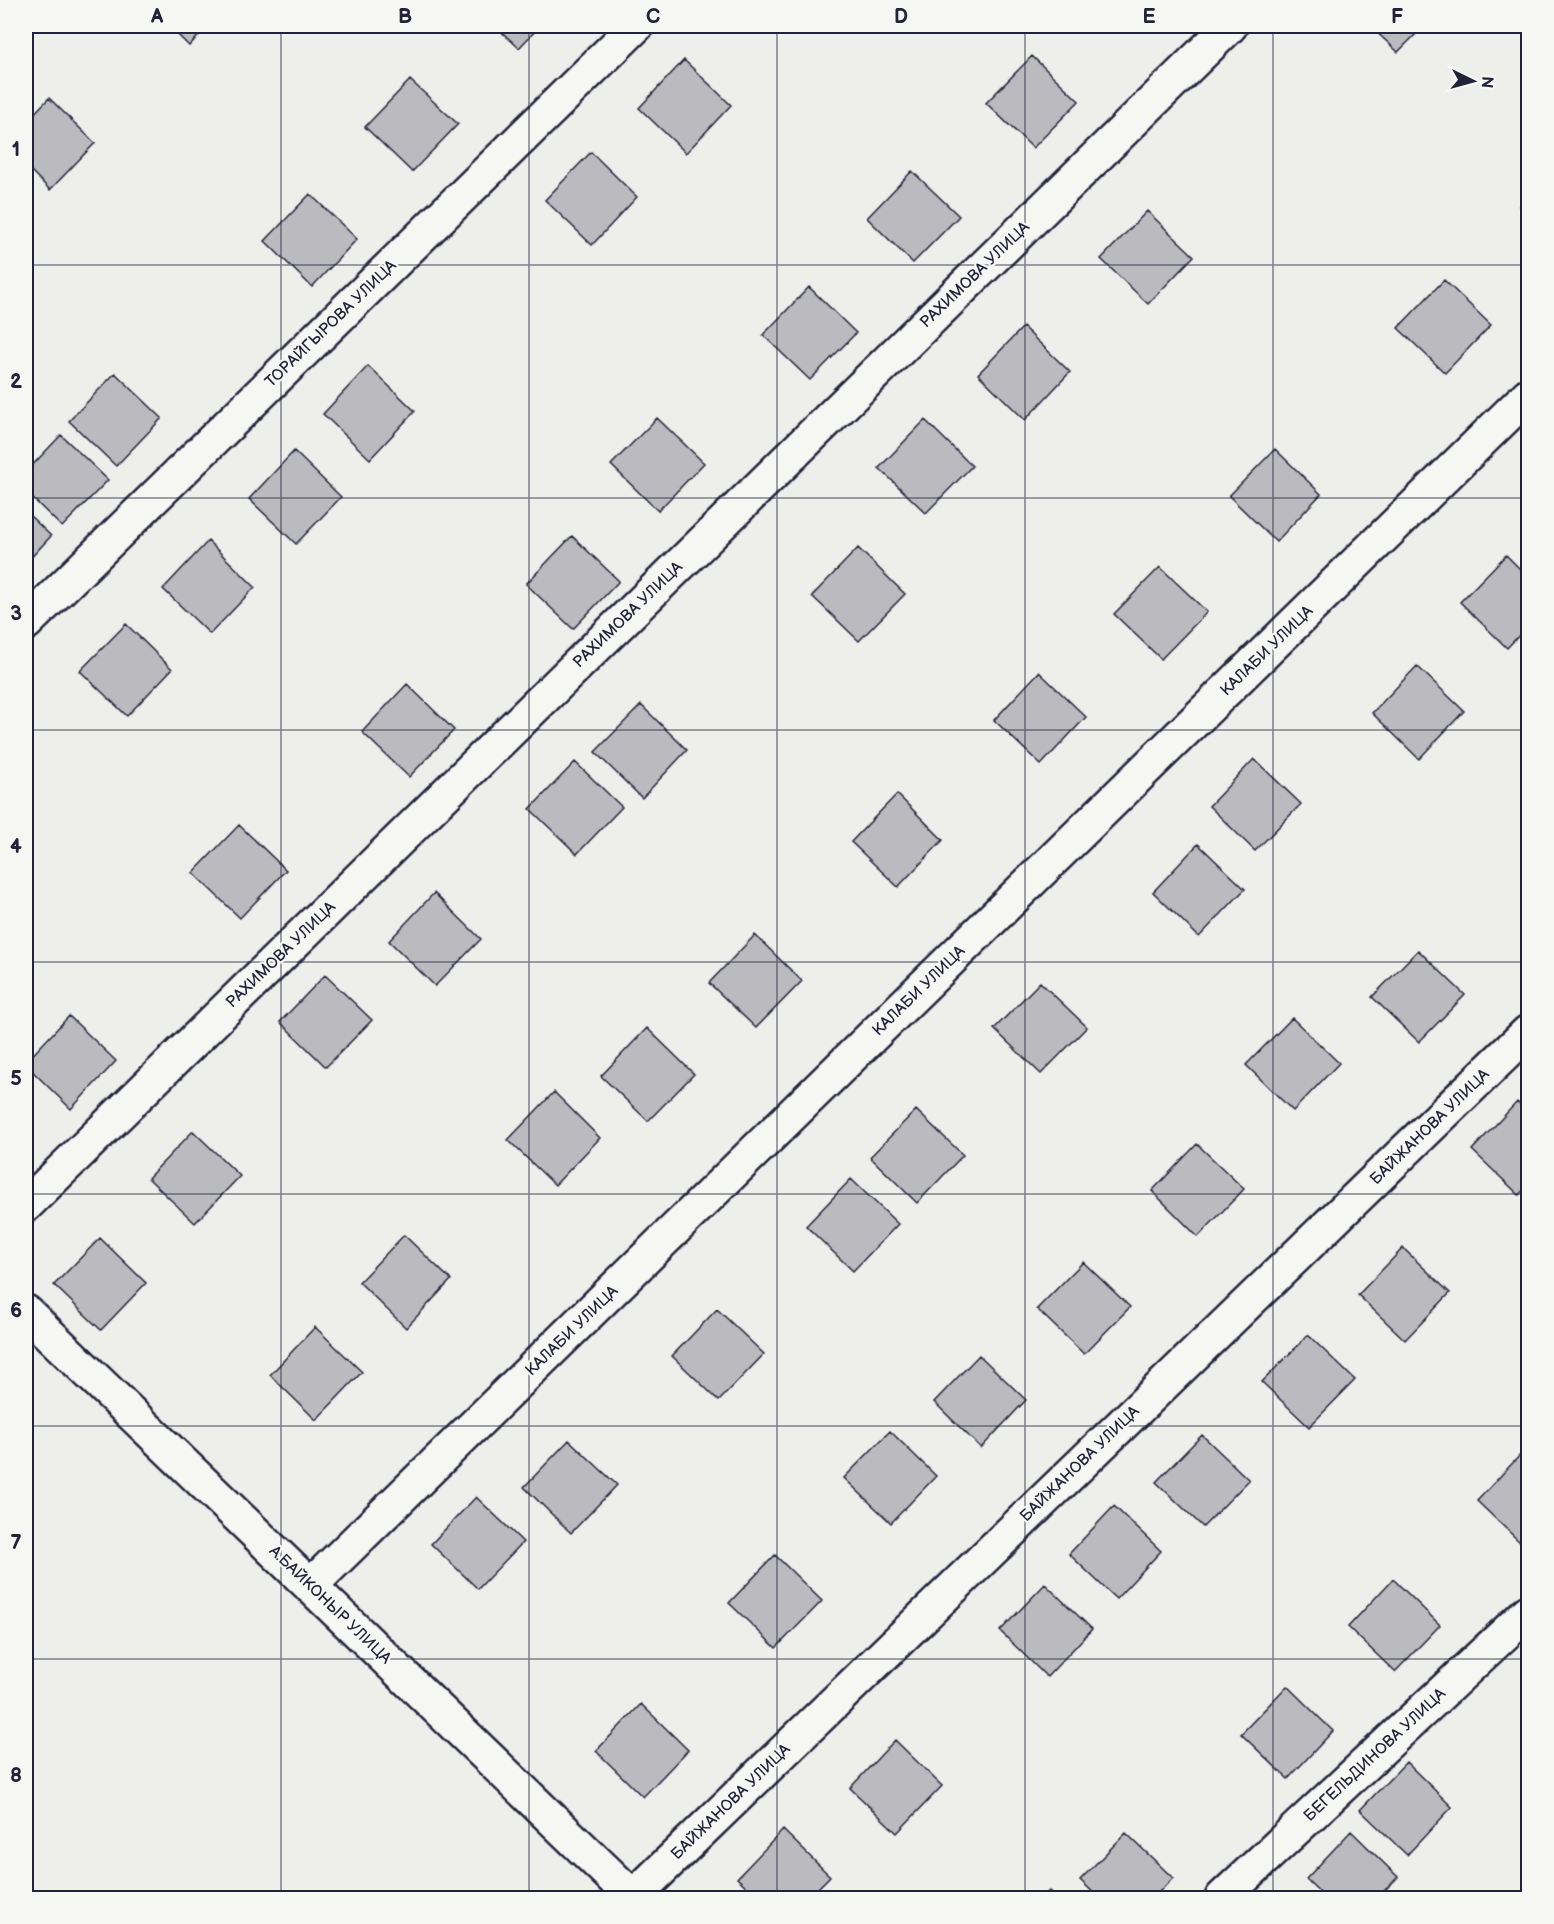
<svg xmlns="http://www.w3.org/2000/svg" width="1554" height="1924" font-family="'Balsamiq Sans',sans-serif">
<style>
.building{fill:#bbbbbf;stroke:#22223b;stroke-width:1.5}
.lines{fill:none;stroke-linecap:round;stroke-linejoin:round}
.minor-casing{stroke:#22223b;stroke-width:38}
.minor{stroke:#f6f6f2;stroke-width:33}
.grid{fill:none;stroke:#22223b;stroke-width:1.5;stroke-opacity:0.55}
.labels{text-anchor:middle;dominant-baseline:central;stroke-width:4.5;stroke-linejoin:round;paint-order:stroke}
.street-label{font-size:16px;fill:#22223b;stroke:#f6f6f2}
.neatline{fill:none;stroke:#22223b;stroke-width:2}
.grid-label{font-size:20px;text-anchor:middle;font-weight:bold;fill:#22223b}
</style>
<rect width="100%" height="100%" fill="#eeeeeb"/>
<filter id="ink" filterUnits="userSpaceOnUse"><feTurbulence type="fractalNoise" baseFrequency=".0167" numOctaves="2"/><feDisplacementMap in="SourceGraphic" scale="12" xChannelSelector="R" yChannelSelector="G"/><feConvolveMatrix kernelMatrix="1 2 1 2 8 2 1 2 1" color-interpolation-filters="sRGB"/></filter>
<g filter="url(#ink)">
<!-- building -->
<path class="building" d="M 169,26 L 208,26 L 189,46 Z
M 495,26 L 540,26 L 519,48 Z
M 1370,26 L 1424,26 L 1398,52 Z
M 1032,56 L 1079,101 L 1033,148 L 986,103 Z
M 684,60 L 731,105 L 686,153 L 639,108 Z
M 410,80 L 458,124 L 412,172 L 365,127 Z
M 49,98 L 95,143 L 50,190 L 26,166 L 26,122 Z
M 591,152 L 637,197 L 592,245 L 545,200 Z
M 912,171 L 959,216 L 913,263 L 867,218 Z
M 310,194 L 357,239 L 312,287 L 265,241 Z
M 1528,197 L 1528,213 L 1520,206 Z
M 1147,211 L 1194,256 L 1148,304 L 1101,259 Z
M 1444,280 L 1491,325 L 1445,373 L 1398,328 Z
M 809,287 L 856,333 L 810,380 L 763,335 Z
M 1023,327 L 1070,372 L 1025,420 L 978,374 Z
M 368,366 L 415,411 L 370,459 L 323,414 Z
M 115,373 L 162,418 L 116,466 L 69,421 Z
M 657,418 L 704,463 L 658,511 L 611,465 Z
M 925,420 L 972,466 L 926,513 L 879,468 Z
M 61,435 L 108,480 L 62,527 L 26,492 L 26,472 Z
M 1275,449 L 1321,494 L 1276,542 L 1229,496 Z
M 294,451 L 341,497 L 296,544 L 249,499 Z
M 26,512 L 51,536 L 26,563 Z
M 572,536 L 619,581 L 573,629 L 526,584 Z
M 208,541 L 255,587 L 210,634 L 163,589 Z
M 858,548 L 905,594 L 859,641 L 812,596 Z
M 1506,555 L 1528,577 L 1528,626 L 1507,648 L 1460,602 Z
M 1160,567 L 1207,612 L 1161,659 L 1114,614 Z
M 126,624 L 172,669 L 127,716 L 80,671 Z
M 1417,666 L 1464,711 L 1419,759 L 1372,713 Z
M 1039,672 L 1086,717 L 1041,765 L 994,720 Z
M 407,684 L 454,730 L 409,777 L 362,732 Z
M 641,705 L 687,750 L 642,798 L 595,752 Z
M 1254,759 L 1301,804 L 1255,851 L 1209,806 Z
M 575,762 L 622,807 L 577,854 L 530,809 Z
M 897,794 L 943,840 L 898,887 L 851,842 Z
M 239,825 L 286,870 L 240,918 L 193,873 Z
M 1198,844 L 1245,889 L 1199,937 L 1153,892 Z
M 434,893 L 481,939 L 435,986 L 389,941 Z
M 755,935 L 802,981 L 756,1028 L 709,983 Z
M 1418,950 L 1465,995 L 1419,1042 L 1372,997 Z
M 325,975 L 372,1020 L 326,1067 L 280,1022 Z
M 1040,982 L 1087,1027 L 1041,1074 L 994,1029 Z
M 69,1016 L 116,1061 L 71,1109 L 26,1065 L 26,1062 Z
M 1292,1018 L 1339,1063 L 1293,1111 L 1246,1065 Z
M 647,1028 L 694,1074 L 648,1121 L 601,1076 Z
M 554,1092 L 600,1138 L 555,1185 L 508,1140 Z
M 1517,1102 L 1528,1113 L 1528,1185 L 1519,1195 L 1472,1150 Z
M 916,1110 L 963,1155 L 917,1203 L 870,1157 Z
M 193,1131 L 240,1176 L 195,1223 L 148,1178 Z
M 1197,1144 L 1244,1189 L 1198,1237 L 1152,1191 Z
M 851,1179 L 898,1224 L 853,1271 L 806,1226 Z
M 404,1235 L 451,1280 L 406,1328 L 359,1282 Z
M 100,1238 L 146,1283 L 101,1330 L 54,1285 Z
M 1403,1248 L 1450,1293 L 1405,1340 L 1358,1295 Z
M 1083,1262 L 1130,1307 L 1084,1354 L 1037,1309 Z
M 717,1309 L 764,1354 L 719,1401 L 672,1356 Z
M 315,1327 L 362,1372 L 316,1420 L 270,1375 Z
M 1308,1335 L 1355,1380 L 1309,1427 L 1262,1382 Z
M 979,1355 L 1026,1400 L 981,1448 L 934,1402 Z
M 890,1431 L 936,1476 L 891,1523 L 844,1478 Z
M 1202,1435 L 1249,1480 L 1203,1527 L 1156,1482 Z
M 569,1440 L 617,1485 L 571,1533 L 524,1487 Z
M 1522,1453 L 1528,1460 L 1528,1541 L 1524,1546 L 1477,1501 Z
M 476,1497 L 523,1542 L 478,1589 L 431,1544 Z
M 1114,1506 L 1161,1551 L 1116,1599 L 1069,1554 Z
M 775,1555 L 822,1601 L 776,1648 L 729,1603 Z
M 1393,1579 L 1440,1625 L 1395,1672 L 1348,1627 Z
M 1045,1584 L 1092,1629 L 1047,1677 L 1000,1631 Z
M 1287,1686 L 1333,1731 L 1288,1779 L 1241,1734 Z
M 641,1704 L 688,1750 L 643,1797 L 596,1751 Z
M 895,1740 L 942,1786 L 897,1833 L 850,1788 Z
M 1406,1762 L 1452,1807 L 1407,1855 L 1360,1810 Z
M 783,1830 L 830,1876 L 808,1898 L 759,1898 L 737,1878 Z
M 1351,1831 L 1398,1877 L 1377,1898 L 1326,1898 L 1306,1879 Z
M 1126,1833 L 1173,1878 L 1153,1898 L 1099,1898 L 1080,1880 Z
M 1049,1891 L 1057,1898 L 1041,1898 Z"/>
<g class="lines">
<defs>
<path id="minor" d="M 26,623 L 636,26
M 26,1205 L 1230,26
M 26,1312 L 634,1898
M 310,1586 L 1528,395
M 633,1897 L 1528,1032
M 1222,1898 L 1528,1612"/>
</defs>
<!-- minor casing -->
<use href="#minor" class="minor-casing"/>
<!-- minor -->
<use href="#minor" class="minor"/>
</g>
</g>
<!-- grid -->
<path class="grid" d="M 281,26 L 281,1898M 529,26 L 529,1898M 777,26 L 777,1898M 1025,26 L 1025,1898M 1273,26 L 1273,1898M 26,265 L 1528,265M 26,498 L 1528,498M 26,730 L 1528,730M 26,962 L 1528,962M 26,1194 L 1528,1194M 26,1426 L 1528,1426M 26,1659 L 1528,1659"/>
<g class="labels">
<!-- street labels -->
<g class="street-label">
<text transform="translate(975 275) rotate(-44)">РАХИМОВА УЛИЦА</text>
<text transform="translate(331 324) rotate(-44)">ТОРАЙГЫРОВА УЛИЦА</text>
<text transform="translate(628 615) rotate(-44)">РАХИМОВА УЛИЦА</text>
<text transform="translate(1267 651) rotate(-44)">КАЛАБИ УЛИЦА</text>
<text transform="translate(281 955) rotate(-44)">РАХИМОВА УЛИЦА</text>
<text transform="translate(919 991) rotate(-44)">КАЛАБИ УЛИЦА</text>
<text transform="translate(1430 1127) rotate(-44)">БАЙЖАНОВА УЛИЦА</text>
<text transform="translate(572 1331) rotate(-44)">КАЛАБИ УЛИЦА</text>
<text transform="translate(1080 1464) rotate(-44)">БАЙЖАНОВА УЛИЦА</text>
<text transform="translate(330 1605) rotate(44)">А.БАЙКОНЫР УЛИЦА</text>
<text transform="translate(1375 1755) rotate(-43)">БЕГЕЛЬДИНОВА УЛИЦА</text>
<text transform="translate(731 1802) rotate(-44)">БАЙЖАНОВА УЛИЦА</text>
</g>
</g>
<!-- margin -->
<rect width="1554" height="1924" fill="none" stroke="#f6f6f2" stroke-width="66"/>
<!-- north arrow -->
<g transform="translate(1473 81) rotate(95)" stroke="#f6f6f2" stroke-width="4.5" paint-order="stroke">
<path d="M0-4.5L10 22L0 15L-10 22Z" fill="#22223b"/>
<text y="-9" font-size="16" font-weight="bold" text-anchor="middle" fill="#22223b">N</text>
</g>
<rect x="33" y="33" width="1488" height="1858" class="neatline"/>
<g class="grid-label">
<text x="157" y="23">A</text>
<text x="405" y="23">B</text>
<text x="653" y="23">C</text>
<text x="901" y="23">D</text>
<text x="1149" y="23">E</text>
<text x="1397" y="23">F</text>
<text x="16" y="156">1</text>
<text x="16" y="388">2</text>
<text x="16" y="620">3</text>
<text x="16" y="853">4</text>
<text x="16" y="1085">5</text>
<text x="16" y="1317">6</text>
<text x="16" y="1549">7</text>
<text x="16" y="1782">8</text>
</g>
</svg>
